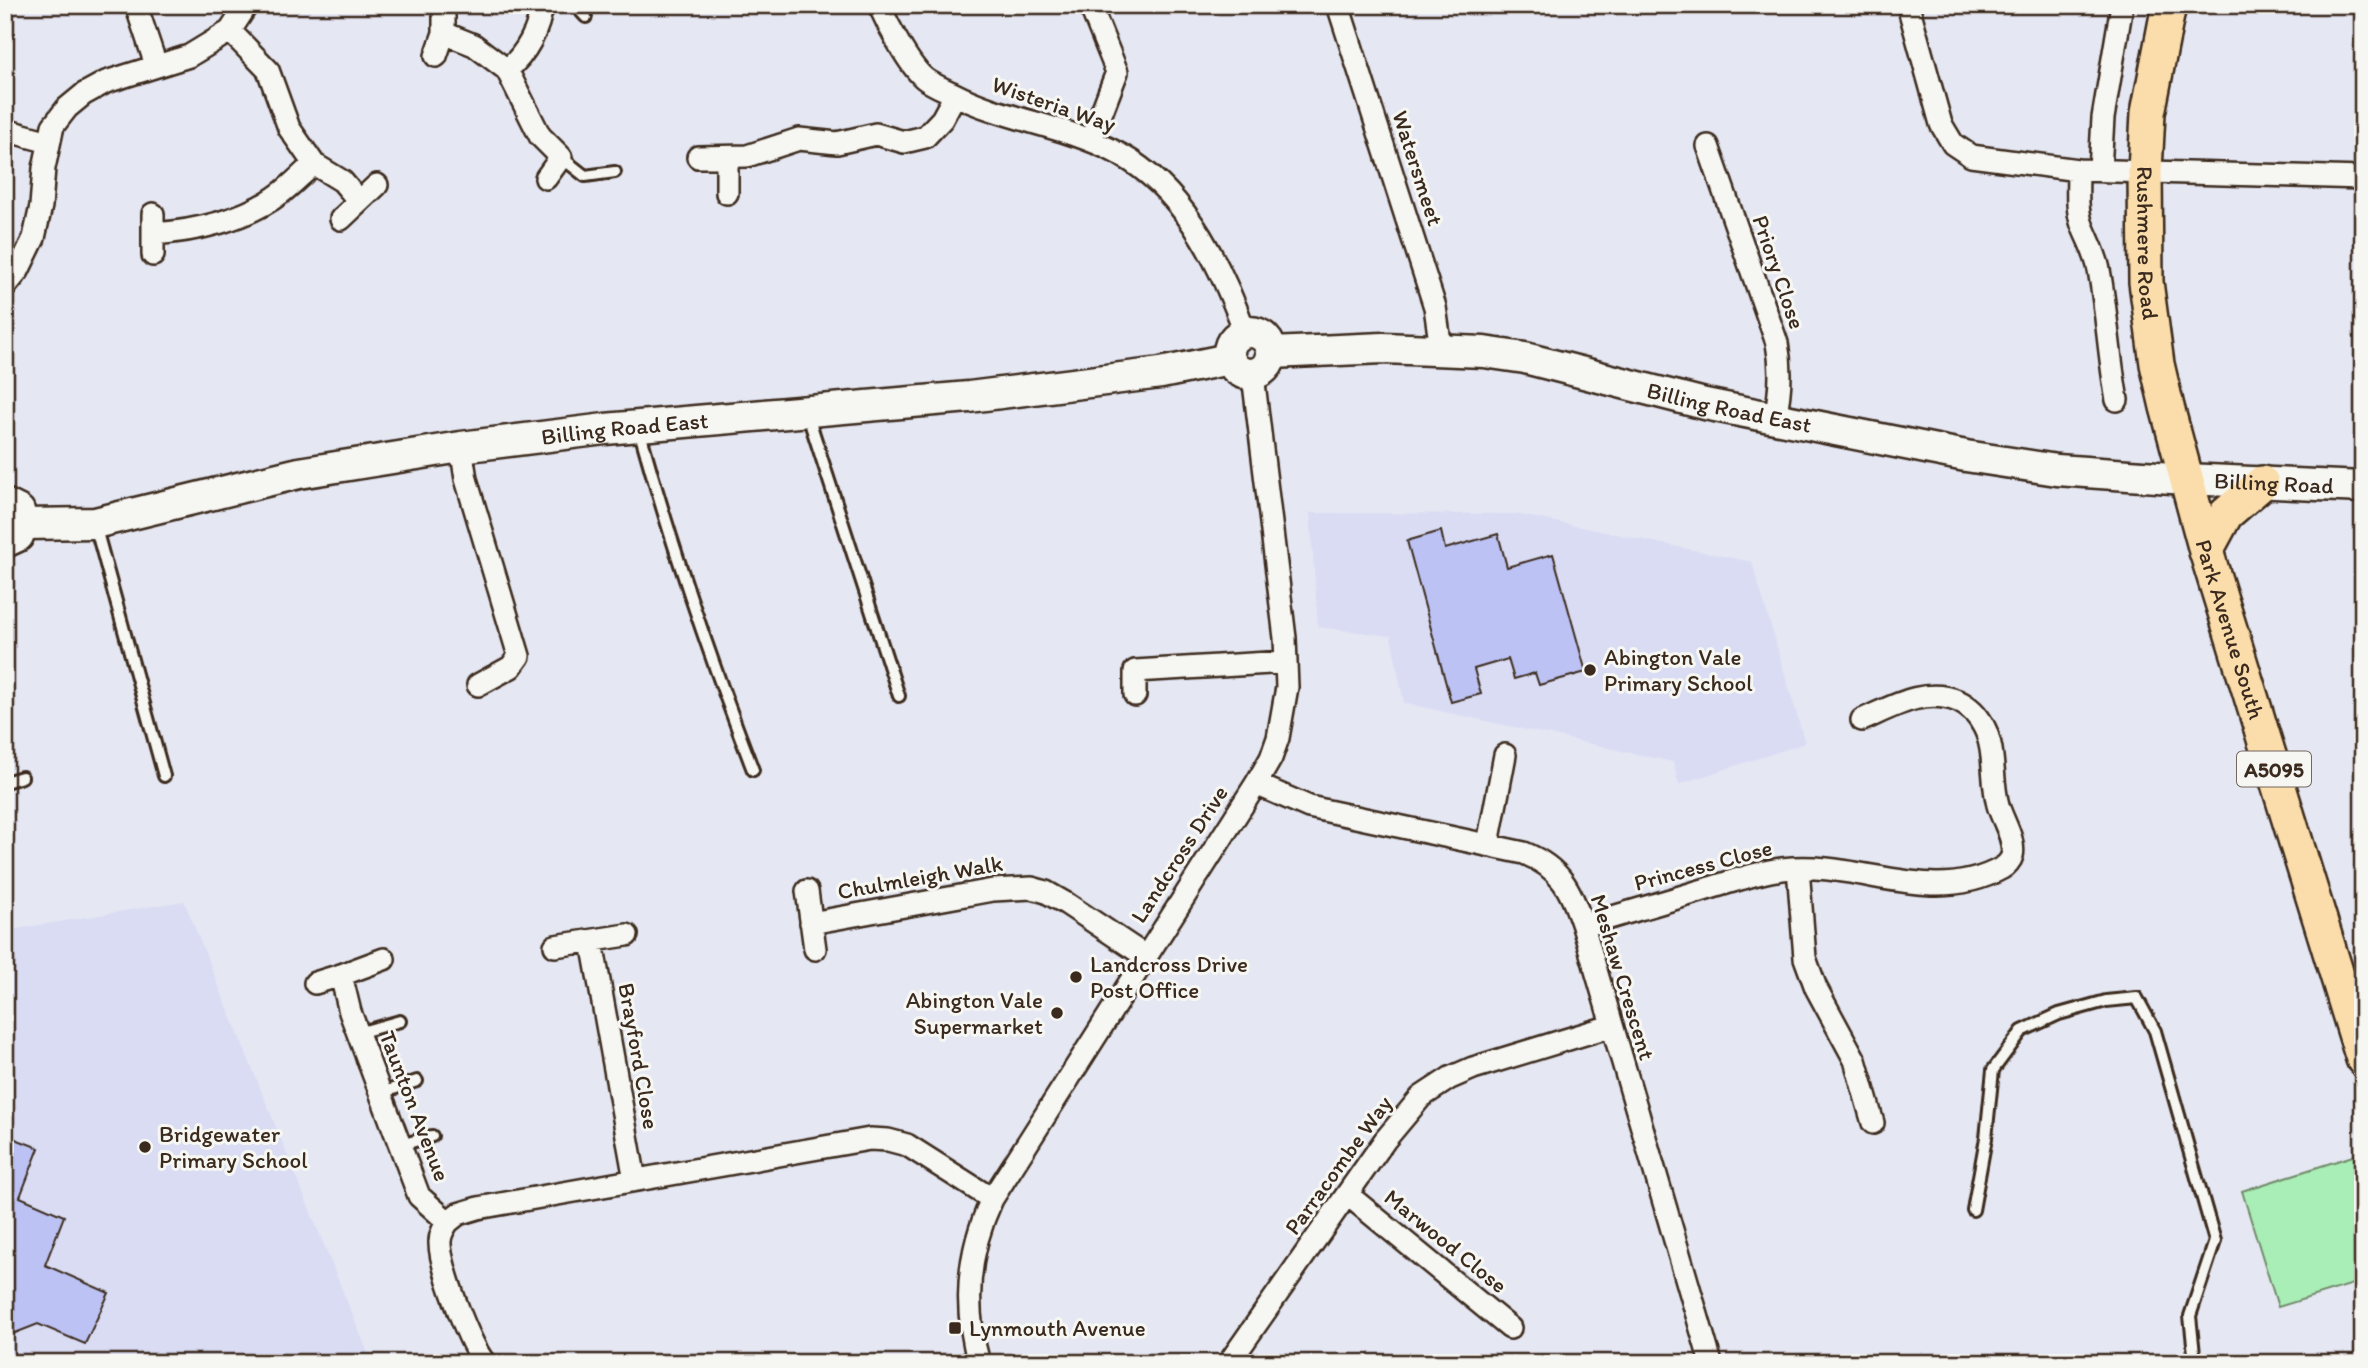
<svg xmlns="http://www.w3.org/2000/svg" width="2368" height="1368" font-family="Itim,sans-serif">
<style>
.built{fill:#d9dcf3}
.green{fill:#a9edb7;stroke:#728c6a;stroke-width:2}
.building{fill:#bcc3f4;stroke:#3b2a1e;stroke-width:2}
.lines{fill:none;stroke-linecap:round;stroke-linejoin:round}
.lane-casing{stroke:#3b2a1e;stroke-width:16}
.street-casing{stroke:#3b2a1e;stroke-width:26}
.secondary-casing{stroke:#3b2a1e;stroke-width:35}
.primary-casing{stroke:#3b2a1e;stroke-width:38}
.lane{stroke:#f6f6f2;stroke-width:10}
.street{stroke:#f6f6f2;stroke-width:21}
.secondary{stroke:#f6f6f2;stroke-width:30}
.primary{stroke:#faddab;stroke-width:33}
.poi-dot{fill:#3b2a1e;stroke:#f6f6f2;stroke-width:2.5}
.labels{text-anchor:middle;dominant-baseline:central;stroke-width:6;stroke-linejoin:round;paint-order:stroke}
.shield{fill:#f6f6f2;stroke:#73675e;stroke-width:2}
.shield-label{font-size:21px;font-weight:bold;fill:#3b2a1e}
.street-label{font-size:23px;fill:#3b2a1e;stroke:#f6f6f2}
.poi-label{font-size:23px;fill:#3b2a1e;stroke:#f6f6f2;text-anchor:start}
</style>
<rect width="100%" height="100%" fill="#e5e7f3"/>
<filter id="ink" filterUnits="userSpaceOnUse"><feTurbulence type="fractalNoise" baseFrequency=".0143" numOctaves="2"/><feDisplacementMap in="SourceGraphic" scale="14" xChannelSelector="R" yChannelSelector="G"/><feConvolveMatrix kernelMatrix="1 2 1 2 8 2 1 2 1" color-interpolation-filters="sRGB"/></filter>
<g filter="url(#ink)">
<!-- built -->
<path class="built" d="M 1310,513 L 1516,514 L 1752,562 L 1805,743 L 1679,784 L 1673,762 L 1404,703 L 1391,636 L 1318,627 Z
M 184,901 L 372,1363 L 5,1363 L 5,931 Z"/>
<!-- green -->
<path class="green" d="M 2359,1154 L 2363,1167 L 2363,1281 L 2278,1307 L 2242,1191 Z"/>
<!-- building -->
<path class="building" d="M 1441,531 L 1445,549 L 1498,534 L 1507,567 L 1553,554 L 1586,672 L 1539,685 L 1535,673 L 1514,679 L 1508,659 L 1474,669 L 1481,694 L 1451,702 L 1407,541 Z
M 5,1135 L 39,1148 L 20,1197 L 64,1216 L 45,1265 L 109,1293 L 85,1344 L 38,1324 L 5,1337 Z"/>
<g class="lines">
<defs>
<path id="lane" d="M 575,5 L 586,17
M 561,157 L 585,176 L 615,172
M 807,413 L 899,696
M 639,429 C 671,544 710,658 753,770
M 95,525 L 164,776
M 5,782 L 22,777
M 358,1033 L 400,1021
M 381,1093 L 417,1081
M 401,1145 L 432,1136
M 1973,1210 L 1986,1138 L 1993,1070 L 2022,1031 L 2059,1014 L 2106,1001 L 2137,998 L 2155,1031 L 2215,1241 L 2190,1316 L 2195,1363"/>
<path id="street" d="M 136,5 L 156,65
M 542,5 C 539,30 526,54 507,70 L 540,136 L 561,157 L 546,178
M 879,5 C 888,25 908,64 924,78 C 931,84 944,89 952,93 C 1010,123 1077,126 1131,161 C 1189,199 1222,269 1245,332
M 1090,5 L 1117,72 L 1091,140
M 1338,5 L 1435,307 L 1441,349
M 1908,5 L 1941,124 L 1953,144 L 1971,156 L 2078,170 L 2363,178
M 230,31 L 268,70 L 289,128 L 314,164 L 342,181 L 359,201
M 444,33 L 474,45 L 507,70
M 436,56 L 444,33 L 444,16
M 5,130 L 49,142
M 1708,146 L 1777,343 C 1782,369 1781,391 1775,417
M 698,157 L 747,156 L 799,139 L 837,143 L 876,134 L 904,142 L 925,137 L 942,119 L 955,95
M 727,158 L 727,193
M 2078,170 C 2078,188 2076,208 2082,225 C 2088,240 2096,254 2099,270 C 2107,313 2109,357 2117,400
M 2100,170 L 2103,118 L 2122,5
M 153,214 L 153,255
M 341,219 L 377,185
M 153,234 C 196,231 246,220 281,193 C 293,184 303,173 314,164
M 5,287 L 18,271 L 34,238 L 41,206 L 44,168 L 53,126 L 67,108 L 84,94 L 106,82 L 189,56 L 230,31 L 247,5
M 461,447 L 466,479 L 519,656 L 511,667 L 478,685
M 1135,695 L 1135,671 L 1286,662
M 1256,784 L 1309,807 L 1524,853 C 1561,868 1571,890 1583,926 L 1711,1363
M 1488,844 L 1505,755
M 1798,868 L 1805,958 L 1816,988 L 1855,1060 L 1873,1123
M 807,891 L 815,949
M 811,923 L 993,890 L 1032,888 L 1046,892 L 1067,904 L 1145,956
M 1583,926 C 1625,913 1668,901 1710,888 C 1734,881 1758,872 1782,869 C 1856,859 1931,908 2002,868 C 2006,866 2011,860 2012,856 C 2016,840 2002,820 1998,805 C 1991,780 1996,750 1984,727 C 1978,715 1969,706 1958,701 C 1924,687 1892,707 1862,720
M 592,942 L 635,1180
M 555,946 L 627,935
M 341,975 L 350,1012 L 419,1196 L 448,1222 C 444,1228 440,1234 440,1242 C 439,1264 470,1347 485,1363
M 315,983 L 341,975 L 384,959
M 1348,1195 L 1510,1328
M 448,1222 L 458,1214 L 478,1208 L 870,1139 L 888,1140 L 907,1145 L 992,1199
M 979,1363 C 963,1307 968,1251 992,1199 L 1256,784 L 1271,758 L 1278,738 L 1287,687 L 1285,638 L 1253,375
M 1229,1363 L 1385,1140 L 1421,1097 L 1450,1078 L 1473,1068 L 1611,1026"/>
<g id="secondary">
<circle cx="1250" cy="353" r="21"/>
<path id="s1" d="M 1272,353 L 1383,348 L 1484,352 L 1525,358 L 1705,404 L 1966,456 L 2057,470 L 2186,479 L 2363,487"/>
<path d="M 5,504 L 19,511 L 23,524 L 18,536 L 5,542"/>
<path id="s2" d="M 23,524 L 95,523 L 299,473 L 461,447 L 605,429 L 969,397 L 1161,373 L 1229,359"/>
</g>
<g id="primary">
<path id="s3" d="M 2169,5 L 2148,113 L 2145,171 L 2146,282 L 2157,364 L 2167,407 L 2206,551 L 2363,1059"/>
<path d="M 2206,551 L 2226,514 L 2262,483"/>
</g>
</defs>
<!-- lane casing -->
<use href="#lane" class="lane-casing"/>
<!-- street casing -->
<use href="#street" class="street-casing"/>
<!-- secondary casing -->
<use href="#secondary" class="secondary-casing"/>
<!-- primary casing -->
<use href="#primary" class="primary-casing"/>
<!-- lane -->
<use href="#lane" class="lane"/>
<!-- street -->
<use href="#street" class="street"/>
<!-- secondary -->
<use href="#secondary" class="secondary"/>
<!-- primary -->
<use href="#primary" class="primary"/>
</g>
</g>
<!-- markers -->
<g class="poi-dot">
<circle cx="1590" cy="670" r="7"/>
<circle cx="1076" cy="977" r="7"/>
<circle cx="1057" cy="1013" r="7"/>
<circle cx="145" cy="1147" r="7"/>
<rect x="948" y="1321" width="14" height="14" rx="3.5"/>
</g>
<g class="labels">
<!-- shield labels -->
<rect class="shield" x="2237" y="751.5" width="74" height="35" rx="5"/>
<g class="shield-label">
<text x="2274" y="769">A5095</text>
</g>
<!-- street labels -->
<g class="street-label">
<text transform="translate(1054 104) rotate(19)">Wisteria Way</text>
<text transform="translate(1418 168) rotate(72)">Watersmeet</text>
<text stroke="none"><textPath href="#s3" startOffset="240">Rushmere Road</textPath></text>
<text transform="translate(1779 272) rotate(71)">Priory Close</text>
<text stroke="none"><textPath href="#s1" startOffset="464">Billing Road East</textPath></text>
<text stroke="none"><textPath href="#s2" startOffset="611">Billing Road East</textPath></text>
<text stroke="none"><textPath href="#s1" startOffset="1015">Billing Road</textPath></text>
<text stroke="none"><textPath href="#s3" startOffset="637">Park Avenue South</textPath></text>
<text transform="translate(1179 854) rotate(-57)">Landcross Drive</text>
<text transform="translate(1703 865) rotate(-15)">Princess Close</text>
<text transform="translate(920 877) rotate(-10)">Chulmleigh Walk</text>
<text transform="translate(1623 977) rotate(73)">Meshaw Crescent</text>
<text transform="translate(639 1056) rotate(80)">Brayford Close</text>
<text transform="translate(415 1106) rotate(69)">Taunton Avenue</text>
<text transform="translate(1338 1165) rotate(-54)">Parracombe Way</text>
<text transform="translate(1446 1241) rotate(39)">Marwood Close</text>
</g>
<!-- poi labels -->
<g class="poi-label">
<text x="1604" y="657">Abington Vale<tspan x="1604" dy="26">Primary School</tspan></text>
<text x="1090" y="964">Landcross Drive<tspan x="1090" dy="26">Post Office</tspan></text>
<text x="1043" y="1000" text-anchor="end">Abington Vale<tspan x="1043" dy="26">Supermarket</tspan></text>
<text x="159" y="1134">Bridgewater<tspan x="159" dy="26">Primary School</tspan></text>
<text x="969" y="1328">Lynmouth Avenue</text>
</g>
</g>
<!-- margin -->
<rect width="2368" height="1368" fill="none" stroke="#f6f6f2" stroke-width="28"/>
<rect x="14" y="14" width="2340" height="1340" fill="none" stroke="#3b2a1e" stroke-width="2.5" filter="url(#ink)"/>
</svg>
